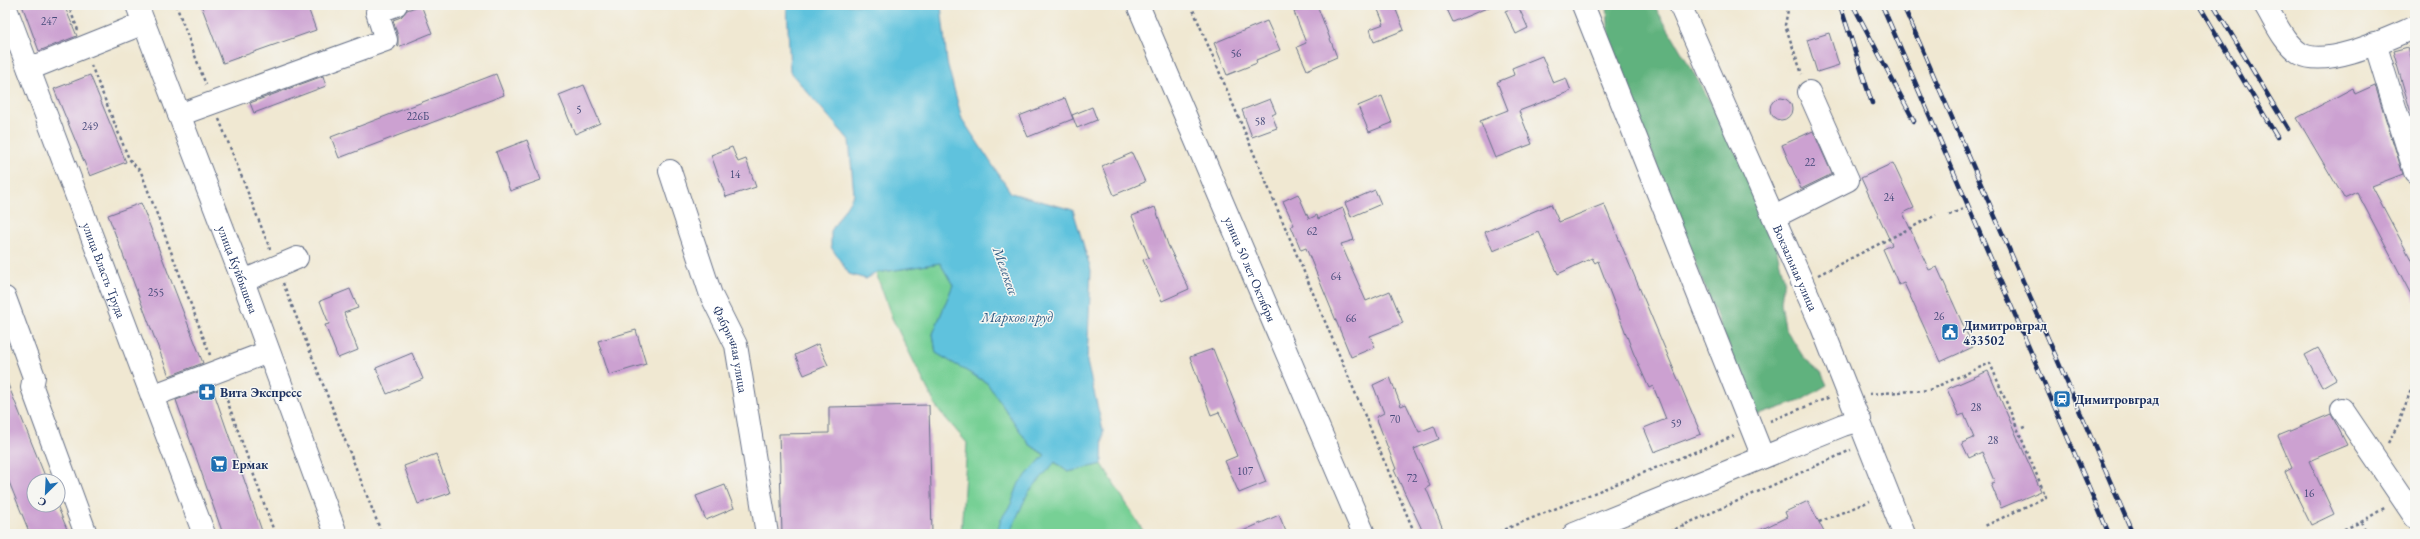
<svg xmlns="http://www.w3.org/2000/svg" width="2420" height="539" font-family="'EB Garamond',serif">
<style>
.green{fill:#77d095;stroke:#49807a}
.forest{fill:#61b27e;stroke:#3e706e}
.water{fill:#5fc2dd;stroke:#3d789e}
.building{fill:#cca1d1}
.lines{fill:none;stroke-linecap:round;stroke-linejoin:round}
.minor-casing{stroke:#667087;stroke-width:24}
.major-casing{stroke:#667087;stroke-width:24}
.path{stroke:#667087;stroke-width:2.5;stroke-dasharray:3 3;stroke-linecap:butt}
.minor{stroke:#fff;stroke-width:22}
.major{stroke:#fff;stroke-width:22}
.rail-casing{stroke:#1b2f5e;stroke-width:4.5}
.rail{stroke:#f6f6f2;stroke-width:3;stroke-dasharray:9;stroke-linecap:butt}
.labels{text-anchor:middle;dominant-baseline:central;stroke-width:3;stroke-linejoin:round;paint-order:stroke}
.number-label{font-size:11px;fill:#474c7b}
.street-label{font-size:13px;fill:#1b2f5e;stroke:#f6f6f2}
.poi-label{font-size:13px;font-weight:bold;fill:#1b2f5e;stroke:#f6f6f2;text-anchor:start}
.water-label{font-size:14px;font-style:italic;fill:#2f5b84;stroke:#f6f6f2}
</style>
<rect width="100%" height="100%" fill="#f6f6f2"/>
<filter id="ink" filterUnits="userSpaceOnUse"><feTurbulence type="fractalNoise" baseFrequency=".025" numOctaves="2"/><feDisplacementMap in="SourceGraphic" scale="8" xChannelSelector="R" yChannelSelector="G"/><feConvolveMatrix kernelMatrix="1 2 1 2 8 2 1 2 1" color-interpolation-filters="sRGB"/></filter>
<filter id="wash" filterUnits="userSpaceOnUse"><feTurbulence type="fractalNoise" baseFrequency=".012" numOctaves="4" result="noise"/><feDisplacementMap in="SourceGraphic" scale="16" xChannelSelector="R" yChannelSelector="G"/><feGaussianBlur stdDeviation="0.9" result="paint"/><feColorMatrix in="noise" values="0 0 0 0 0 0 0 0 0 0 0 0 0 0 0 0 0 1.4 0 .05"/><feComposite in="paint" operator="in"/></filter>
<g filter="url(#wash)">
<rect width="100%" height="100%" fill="#f0e8d2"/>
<!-- green -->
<path class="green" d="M 940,263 L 953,285 L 933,334 L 936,353 L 987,383 L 1029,444 L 1068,472 L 1102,464 L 1145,534 L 961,534 L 967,443 L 937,408 L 892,318 L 876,273 Z"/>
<!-- forest -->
<path class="forest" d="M 1607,5 L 1654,5 L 1709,99 L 1767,212 L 1784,279 L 1781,302 L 1785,328 L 1804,358 L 1821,372 L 1827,385 L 1800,401 L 1756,416 L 1609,44 Z"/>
<!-- water -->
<path class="water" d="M 787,5 L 941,5 L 947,62 L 962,119 L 1011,193 L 1073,210 L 1091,270 L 1087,362 L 1103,430 L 1102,464 L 1068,472 L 1055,462 L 1028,493 L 1009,534 L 997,534 L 1001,519 L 1011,504 L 1019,483 L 1045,455 L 1029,444 L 987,383 L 936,353 L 933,334 L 953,285 L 940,263 L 876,273 L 866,279 L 849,274 L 831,247 L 831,231 L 854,194 L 849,140 L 790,72 Z"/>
<g id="blocks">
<!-- building -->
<path class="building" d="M 22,5 L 64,5 L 77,36 L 39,51 Z
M 201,5 L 307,5 L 316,30 L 223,63 Z
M 421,5 L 432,33 L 398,47 L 398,36 L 393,20 L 401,17 L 407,10 Z
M 1313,5 L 1317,5 L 1337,57 L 1307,70 L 1297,47 L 1306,43 L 1294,12 Z
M 1376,5 L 1394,5 L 1404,30 L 1374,42 L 1370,29 L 1384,24 Z
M 1445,5 L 1494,5 L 1453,22 Z
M 1518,6 L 1528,28 L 1516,34 L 1505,11 Z
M 1267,21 L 1280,50 L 1256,60 L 1257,63 L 1227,75 L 1214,43 Z
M 1829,33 L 1839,65 L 1817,72 L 1807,40 Z
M 2408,47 L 2415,70 L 2415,112 L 2411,113 L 2393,51 Z
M 1542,56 L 1553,83 L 1566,78 L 1571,91 L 1519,111 L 1532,144 L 1495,158 L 1480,121 L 1508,110 L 1497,82 L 1514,75 L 1512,68 Z
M 496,74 L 504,95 L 339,158 L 331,137 Z
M 90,75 L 126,162 L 90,176 L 54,89 Z
M 323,76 L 326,86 L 254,113 L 250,103 Z
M 584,85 L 600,123 L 575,134 L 559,95 Z
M 2375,85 L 2403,174 L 2372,186 L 2415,267 L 2415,302 L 2357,192 L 2344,198 L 2297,118 L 2353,88 L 2355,94 Z
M 1382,96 L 1392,123 L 1369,132 L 1358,106 Z
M 1065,98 L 1073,119 L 1028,137 L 1019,116 Z
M1770 109a11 11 0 1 1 22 0a11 11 0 1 1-22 0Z
M 1270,99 L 1276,113 L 1272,115 L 1277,128 L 1252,137 L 1242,110 Z
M 1092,107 L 1097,120 L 1077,128 L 1072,115 Z
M 1813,131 L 1832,174 L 1801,189 L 1782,145 Z
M 527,140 L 541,180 L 510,191 L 496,152 Z
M 732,147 L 738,162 L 746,159 L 756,187 L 726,197 L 711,155 Z
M 1132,153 L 1145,182 L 1114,195 L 1102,166 Z
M 1893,163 L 1914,208 L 1903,213 L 1929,270 L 1937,267 L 1973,347 L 1940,362 L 1904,283 L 1899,285 L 1883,249 L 1892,245 L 1861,178 Z
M 1375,190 L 1381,204 L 1351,217 L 1345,203 Z
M 1298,194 L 1309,219 L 1317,215 L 1318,219 L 1343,208 L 1354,240 L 1341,244 L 1366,301 L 1390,291 L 1403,323 L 1370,336 L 1375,347 L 1351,357 L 1306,248 L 1301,250 L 1291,226 L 1294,225 L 1283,201 Z
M 141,203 L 203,363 L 169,376 L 108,215 Z
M 1551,204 L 1559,222 L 1604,204 L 1701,434 L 1654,452 L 1644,428 L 1666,419 L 1653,386 L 1649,388 L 1633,352 L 1598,261 L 1595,263 L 1592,258 L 1558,274 L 1539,232 L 1493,251 L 1485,232 Z
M 1155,207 L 1168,245 L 1189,289 L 1162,301 L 1143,260 L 1149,258 L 1132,216 Z
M 350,289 L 358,308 L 344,313 L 358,350 L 338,358 L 325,325 L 329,324 L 320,301 Z
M 636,330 L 646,364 L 609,375 L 598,341 Z
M 818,344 L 828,365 L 804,375 L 795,355 Z
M 2318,348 L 2336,379 L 2322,387 L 2305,355 Z
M 1213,349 L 1266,482 L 1239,493 L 1225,461 L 1237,456 L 1219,412 L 1211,415 L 1190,357 Z
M 412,353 L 423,379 L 387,394 L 376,368 Z
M 1988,371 L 2041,491 L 2001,508 L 1991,484 L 1995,483 L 1982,452 L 1969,458 L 1962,443 L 1974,438 L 1964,414 L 1959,416 L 1947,389 Z
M 5,377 L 47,481 L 34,481 L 34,505 L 57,505 L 69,534 L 30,534 L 5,472 Z
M 1390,377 L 1401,406 L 1406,404 L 1419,432 L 1434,426 L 1439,439 L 1414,449 L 1430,486 L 1426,488 L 1445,534 L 1424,534 L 1394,470 L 1396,469 L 1376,417 L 1384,413 L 1373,385 Z
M 212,387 L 263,534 L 223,534 L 176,400 Z
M 929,405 L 932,534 L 782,534 L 779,434 L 829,433 L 829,407 Z
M 2331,414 L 2347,445 L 2309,461 L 2334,514 L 2311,525 L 2285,472 L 2292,468 L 2278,436 Z
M 436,454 L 450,493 L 418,504 L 404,466 Z
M 725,485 L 734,508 L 706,520 L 696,496 Z
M 1808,501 L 1825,534 L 1752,534 L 1787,517 L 1785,512 Z
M 1279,515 L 1287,534 L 1236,534 Z"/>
</g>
</g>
<g filter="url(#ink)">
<use href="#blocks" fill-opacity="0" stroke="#667087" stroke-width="1"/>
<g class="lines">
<defs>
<g id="minor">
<path d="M 1583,5 L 1763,457"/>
<path id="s1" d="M 1680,5 L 1822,327 L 1904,534"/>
<path d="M 2265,5 C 2275,21 2284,44 2301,54 C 2327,68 2389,38 2415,27"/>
<path id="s2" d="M 5,6 L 204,534"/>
<path d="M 2375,43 L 2415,172"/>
<path d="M 29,69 L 144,23"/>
<path d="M 179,115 L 386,40 L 377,12 L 396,5"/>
<path id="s3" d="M 670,171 L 711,295 L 736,345 L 767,534"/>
<path d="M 1774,217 L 1848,180 L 1809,92"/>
<path d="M 243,281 L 297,258"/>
<path d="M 5,298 L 34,377 L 32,387 L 86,534"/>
<path d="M 152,396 L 268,352"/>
<path d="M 2342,409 L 2415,517"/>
<path d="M 1574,534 L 1843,425 L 1860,420"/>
</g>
<g id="major">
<path id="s4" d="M 137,5 L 243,281 L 336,534"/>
<path id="s5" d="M 1138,5 L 1364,534"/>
</g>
</defs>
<!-- minor casing -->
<use href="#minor" class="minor-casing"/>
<!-- major casing -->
<use href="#major" class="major-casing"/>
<!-- path -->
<path class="path" d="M 68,5 L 78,30
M 176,5 L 206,85
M 1191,5 L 1415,534
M 1789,5 L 1785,25 L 1802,74
M 91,65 L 129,159 L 141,172 L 210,355
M 219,119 L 270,249
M 1949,215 L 1970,206
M 1818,275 L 1936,215
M 283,283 L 382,534
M 223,389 L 275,534
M 1869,394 L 1929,390 L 1990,363 L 2046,497 L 1985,526
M 1770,421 L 1830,397
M 2023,428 L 2028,426
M 2388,443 L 2398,425 L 2415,379
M 1819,522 L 1870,501
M 2361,522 L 2386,507
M 1683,525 L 1686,534
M 1493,534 L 1734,436
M 1664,534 L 1851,450
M 2333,534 L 2361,522 L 2368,534"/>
<!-- minor -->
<use href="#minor" class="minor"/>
<!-- major -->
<use href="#major" class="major"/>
<defs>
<path id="rail" d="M 1840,5 L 1872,103
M 1853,5 L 1914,121
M 1882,5 L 2109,534
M 1903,5 L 2133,534
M 2199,5 L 2277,137
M 2214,5 L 2288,129"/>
</defs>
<!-- rail casing -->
<use href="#rail" class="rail-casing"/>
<!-- rail -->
<use href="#rail" class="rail"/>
</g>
</g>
<!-- icons -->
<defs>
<symbol id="civic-square" viewBox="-11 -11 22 22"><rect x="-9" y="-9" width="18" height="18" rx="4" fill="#1f6fb2" stroke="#f6f6f2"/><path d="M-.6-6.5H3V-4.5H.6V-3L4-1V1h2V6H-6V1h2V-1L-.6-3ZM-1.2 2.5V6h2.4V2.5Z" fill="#fff"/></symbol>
<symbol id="pharmacy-square" viewBox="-11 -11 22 22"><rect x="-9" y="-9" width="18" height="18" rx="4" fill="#1f6fb2" stroke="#f6f6f2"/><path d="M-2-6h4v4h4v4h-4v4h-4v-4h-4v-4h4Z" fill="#fff"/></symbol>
<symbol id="station-square" viewBox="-11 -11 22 22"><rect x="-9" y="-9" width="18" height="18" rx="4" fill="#1f6fb2" stroke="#f6f6f2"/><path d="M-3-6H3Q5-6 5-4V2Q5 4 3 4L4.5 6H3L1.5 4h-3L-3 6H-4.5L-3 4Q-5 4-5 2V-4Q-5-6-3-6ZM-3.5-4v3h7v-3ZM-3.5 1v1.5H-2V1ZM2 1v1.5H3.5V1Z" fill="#fff"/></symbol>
<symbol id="supermarket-square" viewBox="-11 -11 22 22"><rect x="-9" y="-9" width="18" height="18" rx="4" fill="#1f6fb2" stroke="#f6f6f2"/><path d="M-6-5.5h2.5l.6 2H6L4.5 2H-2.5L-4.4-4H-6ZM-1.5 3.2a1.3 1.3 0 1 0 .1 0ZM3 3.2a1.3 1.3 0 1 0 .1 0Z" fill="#fff"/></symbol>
</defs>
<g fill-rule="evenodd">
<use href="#civic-square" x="1940" y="322" width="20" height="20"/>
<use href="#pharmacy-square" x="197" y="382" width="20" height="20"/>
<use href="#station-square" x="2052" y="389" width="20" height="20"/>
<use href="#supermarket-square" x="209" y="454" width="20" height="20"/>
</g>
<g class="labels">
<!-- number labels -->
<g class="number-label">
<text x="49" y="21">247</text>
<text x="1236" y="53">56</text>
<text x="579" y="109">5</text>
<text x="418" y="116">226Б</text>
<text x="1260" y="121">58</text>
<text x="90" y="126">249</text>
<text x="1810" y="162">22</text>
<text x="735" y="174">14</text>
<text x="1889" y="197">24</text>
<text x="1312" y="231">62</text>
<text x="1336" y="276">64</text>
<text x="156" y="292">255</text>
<text x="1939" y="316">26</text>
<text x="1351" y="318">66</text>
<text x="1976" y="407">28</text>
<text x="1395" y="419">70</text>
<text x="1676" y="423">59</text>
<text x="1993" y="440">28</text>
<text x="1245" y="471">107</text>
<text x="1412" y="478">72</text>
<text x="2309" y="493">16</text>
</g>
<!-- street labels -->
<g class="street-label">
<text stroke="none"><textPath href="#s1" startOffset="287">Вокзальная улица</textPath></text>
<text stroke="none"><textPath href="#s4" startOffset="283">улица Куйбышева</textPath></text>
<text stroke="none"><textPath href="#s5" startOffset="287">улица 50 лет Октября</textPath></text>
<text stroke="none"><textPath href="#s2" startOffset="282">улица Власть Труда</textPath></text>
<text stroke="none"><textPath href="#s3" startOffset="189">Фабричная улица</textPath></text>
</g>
<!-- poi labels -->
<g class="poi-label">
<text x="1963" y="325">Димитровград<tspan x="1963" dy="15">433502</tspan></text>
<text x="220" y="392">Вита Экспресс</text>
<text x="2075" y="399">Димитровград</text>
<text x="232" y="464">Ермак</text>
</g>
<!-- water labels -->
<g class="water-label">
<text transform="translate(1006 271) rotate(70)">Мелекесс</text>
<text x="1017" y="317">Марков пруд</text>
</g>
</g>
<!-- margin -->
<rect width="2420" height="539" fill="none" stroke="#f6f6f2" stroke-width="20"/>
<!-- north arrow -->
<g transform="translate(46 493) rotate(204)"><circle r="19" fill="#f6f6f2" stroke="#9ea6b7"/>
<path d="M0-3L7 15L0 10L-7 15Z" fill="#1f6fb2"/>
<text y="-6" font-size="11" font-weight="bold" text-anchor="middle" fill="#1b2f5e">С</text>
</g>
</svg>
